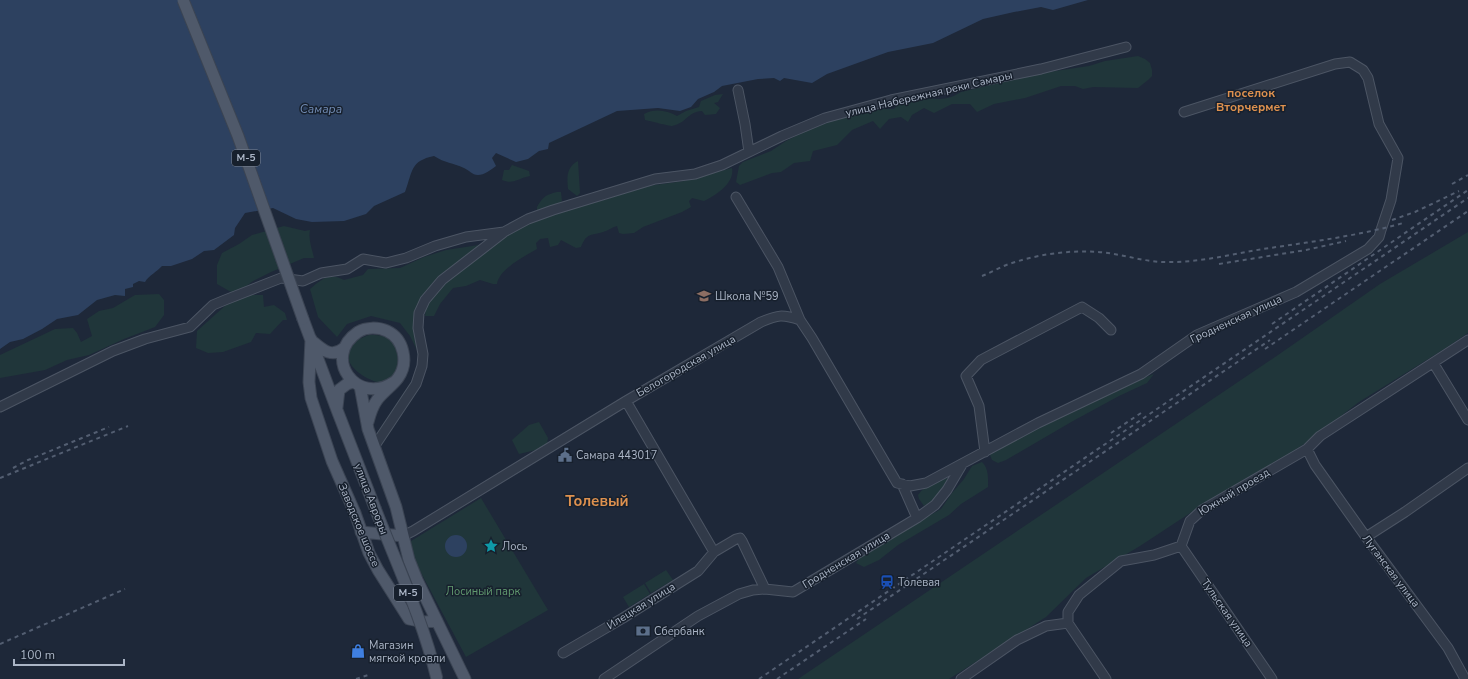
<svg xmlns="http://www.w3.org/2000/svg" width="1468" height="679" font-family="'Nunito Sans',sans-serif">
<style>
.green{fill:#20363a}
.water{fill:#2d4160}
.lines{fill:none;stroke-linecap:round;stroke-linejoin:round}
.minor-casing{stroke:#4c5564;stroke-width:11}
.major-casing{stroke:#3b4453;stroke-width:13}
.minor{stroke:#313a49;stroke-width:9}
.major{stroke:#4f596a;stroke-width:11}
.rail{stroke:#535e71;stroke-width:2;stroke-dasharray:4 4;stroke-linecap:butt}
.major-bridge-casing{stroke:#3b4453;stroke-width:13;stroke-linecap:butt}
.major-bridge{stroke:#4f596a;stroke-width:11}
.labels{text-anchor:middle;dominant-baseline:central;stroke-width:3;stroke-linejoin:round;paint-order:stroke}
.shield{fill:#17202d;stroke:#7f8898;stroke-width:1}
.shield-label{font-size:10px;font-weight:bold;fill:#abb5c6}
.street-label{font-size:11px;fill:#abb5c6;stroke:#17202d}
.poi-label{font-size:11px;fill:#abb5c6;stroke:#17202d;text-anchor:start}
.park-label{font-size:11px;fill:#61996f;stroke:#17202d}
.neighbourhood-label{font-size:12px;font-weight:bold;fill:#de914f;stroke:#17202d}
.water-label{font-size:12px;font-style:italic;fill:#708ab2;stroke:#17202d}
.district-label{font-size:15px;font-weight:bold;fill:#de914f;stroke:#17202d}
</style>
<rect width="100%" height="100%" fill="#1e2839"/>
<!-- green -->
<path class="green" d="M 1138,56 L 1145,59 L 1150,63 L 1152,70 L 1152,76 L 1148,80 L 1138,88 L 1093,87 L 1083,89 L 1075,86 L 1061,86 L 1025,98 L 994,104 L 977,112 L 970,104 L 952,104 L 934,113 L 924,108 L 912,115 L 908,122 L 901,117 L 889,119 L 880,129 L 873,121 L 852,130 L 837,145 L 813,151 L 810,161 L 794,163 L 781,172 L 772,173 L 740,185 L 736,182 L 739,166 L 743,162 L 771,151 L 786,141 L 806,131 L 842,117 L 883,109 L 894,109 L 901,101 C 907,100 914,99 920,99 C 937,98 945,102 961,92 L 1035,74 L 1089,66 L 1105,61 Z
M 723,94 L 718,102 L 714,103 L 720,108 L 716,114 L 705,115 L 702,111 C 687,112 687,123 672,126 C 669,126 650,121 645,120 L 644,114 C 654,108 667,110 677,116 L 686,111 L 699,107 L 701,101 L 715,95 Z
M 578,161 L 580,193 L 577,196 L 568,189 C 567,178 566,167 578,161 Z
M 512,165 L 529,171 L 530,176 C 518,178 514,185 502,180 L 504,170 L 509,170 Z
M 732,168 C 735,183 716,195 704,201 L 692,198 L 689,201 L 691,207 L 682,212 L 643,227 L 634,233 L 623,234 L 619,233 L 617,226 C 612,227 608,231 603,232 C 589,236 587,233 581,247 L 576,248 L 561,240 L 558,245 L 550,247 L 548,238 L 540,239 L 536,243 L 537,249 C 525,256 499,269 497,284 L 493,284 L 480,280 L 466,286 L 453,288 L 440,304 L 434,316 L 425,316 L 426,305 L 440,288 L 458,272 L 510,233 L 533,220 L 607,199 L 641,187 L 684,181 Z
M 557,192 L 561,192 L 562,201 L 557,205 L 537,211 L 537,207 C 543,197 545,195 557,192 Z
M 284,226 L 305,231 L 310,230 C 308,240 312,248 314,258 L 304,258 L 271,272 L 253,281 L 245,287 L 231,292 L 217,284 L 217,265 L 222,253 L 239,244 L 252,235 Z
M 1468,232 L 1468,333 L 1446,348 L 1359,402 L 1310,440 L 1285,457 L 1210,500 L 1140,546 L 1086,578 L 1046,617 L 949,679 L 798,679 L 1278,355 L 1380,284 Z
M 492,243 L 449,272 L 419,308 L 421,370 L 413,378 L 417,371 L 419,362 L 417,350 L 410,336 L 400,323 L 371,316 L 347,324 L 337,337 L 318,317 L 310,289 C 322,279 329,272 344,280 L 363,275 L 368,269 L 400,268 L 424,257 L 446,250 Z
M 159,294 L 164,300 L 164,315 L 155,327 L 124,339 L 89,355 L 67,360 L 45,370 L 0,378 L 0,355 L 55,329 L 73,328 L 77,333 L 81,342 L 92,336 L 87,319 L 99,311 L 113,308 L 135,295 Z
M 248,295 L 263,295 L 264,307 L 274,305 L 285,313 L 287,320 L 283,320 L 270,334 L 256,333 L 251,342 L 223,352 L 208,353 L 196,348 L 197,331 L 226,305 Z
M 369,335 C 376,335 385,335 391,340 C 401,348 403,369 392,377 C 388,380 384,381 380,383 C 351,375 330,348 369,335 Z
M 1154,374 L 1147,383 L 1119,396 L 1073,421 L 1006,460 L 998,463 L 992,460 L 990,455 L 993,450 L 1057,418 L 1133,382 Z
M 539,422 L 548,438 L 547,444 L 536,450 L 519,454 L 512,440 L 529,425 Z
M 982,462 C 989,469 988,478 988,487 L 961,504 L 949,515 L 898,545 L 879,560 L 864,567 L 856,563 L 862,554 L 941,509 L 952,493 L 964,479 L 972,466 Z
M 948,478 C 946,489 934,501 924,506 L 919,499 L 918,495 C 925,485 936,480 948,478 Z
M 481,498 L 548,610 L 466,657 L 412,556 L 411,541 Z
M 666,570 L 673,580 L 651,593 L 645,583 Z
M 644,584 L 650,594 L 629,607 L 623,597 Z"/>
<!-- water -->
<path class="water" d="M 0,0 L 1088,0 L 1053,10 L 1041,7 L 1014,12 L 983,19 L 933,43 L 888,52 L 827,74 L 812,83 L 784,78 L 780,81 L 774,78 L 758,79 L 722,86 L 714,92 L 698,99 L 691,107 L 680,111 L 658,108 L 617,111 L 549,143 L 548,149 L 539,151 L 528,159 L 516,162 L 496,153 L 492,158 L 496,166 C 491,170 484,175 478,175 C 472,175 469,170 464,168 C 453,163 445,163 434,156 C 410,161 413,171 405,192 L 374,206 L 366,214 L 344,221 L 312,222 L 296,219 L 273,208 L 245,213 L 235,228 L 234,235 L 214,250 L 204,251 L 192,259 L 171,266 L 162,266 C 157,272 149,275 145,282 L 139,281 L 133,284 L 133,287 L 125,289 L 125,296 L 115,295 L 97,300 L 78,315 L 57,319 L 42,329 L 23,339 L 10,342 L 0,349 Z
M445 546a11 11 0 1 1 22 0a11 11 0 1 1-22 0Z"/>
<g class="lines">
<defs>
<path id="minor" d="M 738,90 L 745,124 L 749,152
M 736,197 L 778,267 L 800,320 L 812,338 L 897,483 L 910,486 L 926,483 L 1038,423 L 1141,374 L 1197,335 L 1296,292 L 1368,249 L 1379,237 L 1381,230 L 1391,200 L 1398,158 L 1379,124 L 1368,78 L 1363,70 L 1350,62 L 1335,64 L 1184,112
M 1434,364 L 1468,420
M 626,401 L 714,552
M 0,407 L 113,351 L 145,339 L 190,327 L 213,305 L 225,300 L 281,278 L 303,281 L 321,273 L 347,269 L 363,259 L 386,263 L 406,258 L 435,246 L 466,237 L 504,232 L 528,219 L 553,210 L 655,179 L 695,174 L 722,165 L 782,136 L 825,118 L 891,100 L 1041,69 L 1126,47
M 374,447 L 416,384 L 422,366 L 423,354 L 418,328 L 419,313 L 425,300 L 442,280 L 503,233
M 1307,449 L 1320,436 L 1468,340
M 985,452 L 979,406 L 966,376 L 981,360 L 1082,307 L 1099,318 L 1111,330
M 902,484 L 917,518
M 403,536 L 413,531 L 626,401 L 761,322 C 778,315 782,314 800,320
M 1366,537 L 1405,512 L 1468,468
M 1181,546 L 1190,521 L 1202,510 L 1307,449 L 1315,465 L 1366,537 L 1448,648 L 1465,679
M 1181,546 L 1272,679
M 1068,623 L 1068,612 L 1079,595 L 1121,561 L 1154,555 L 1181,546
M 1068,623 L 1106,679
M 563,653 L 623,618 L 698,571 L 714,552 L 736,539 L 740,538 L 742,541 L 765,589
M 604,679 L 698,616 L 739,594 L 753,590 L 765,589 L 793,592 L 917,518 L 935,505 L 947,490 L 963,463
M 961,679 L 1017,640 L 1046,626 L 1068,623"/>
<path id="major" d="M 303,319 L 337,410 L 375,508
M 311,339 L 309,382 L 311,398 L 332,461 L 355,513 L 369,553 L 378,570 L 409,619 L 424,622 L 437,621
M 311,340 C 322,349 331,359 344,348
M 360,386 L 368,429 L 396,507 L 409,560 L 417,580 L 465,679
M 337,407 L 339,390 L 347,384 L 353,382
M 368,422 C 370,414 372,407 377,400 C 383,392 392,386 398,378 C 409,363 404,339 387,331 C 378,327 366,327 358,332 C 321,357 357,407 394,382
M 361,532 L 403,536"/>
</defs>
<!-- minor casing -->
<use href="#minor" class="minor-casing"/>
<!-- major casing -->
<use href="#major" class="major-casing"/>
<!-- minor -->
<use href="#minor" class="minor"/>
<!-- major -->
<use href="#major" class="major"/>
<!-- rail -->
<path class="rail" d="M 1452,184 L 1468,175
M 1392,220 L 1415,212 L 1459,191
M 1219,264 L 1306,250 L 1346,241
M 982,276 C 992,272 1002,266 1012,263 C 1043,253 1076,249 1108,253 C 1129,256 1149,263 1171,262 C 1202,262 1233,254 1263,249 C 1310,242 1358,236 1403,223
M 1272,324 L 1468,190
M 1265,349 L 1468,211
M 1111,433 L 1141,413
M 13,468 L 28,460 L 109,427
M 0,478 L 128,426
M 857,619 L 1270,340
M 0,644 L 125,589
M 356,679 L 371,674
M 759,679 L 1468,198
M 777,679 L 866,619"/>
<defs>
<path id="major-bridge" d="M 183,0 L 238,136 L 303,319
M 375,508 C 397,565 423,620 437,679"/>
</defs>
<!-- major-bridge casing -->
<use href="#major-bridge" class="major-bridge-casing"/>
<!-- major-bridge -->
<use href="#major-bridge" class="major-bridge"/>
</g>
<!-- icons -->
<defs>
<symbol id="school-bare" viewBox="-9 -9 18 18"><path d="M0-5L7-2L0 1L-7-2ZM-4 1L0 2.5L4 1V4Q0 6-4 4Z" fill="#8d6e63" stroke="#17202d" stroke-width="2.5" paint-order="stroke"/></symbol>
<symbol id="civic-bare" viewBox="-9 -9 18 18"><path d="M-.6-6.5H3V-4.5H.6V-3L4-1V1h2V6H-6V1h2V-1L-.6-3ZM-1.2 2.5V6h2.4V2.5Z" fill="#5c6f8a" stroke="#17202d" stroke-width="2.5" paint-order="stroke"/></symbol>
<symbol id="sight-bare" viewBox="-9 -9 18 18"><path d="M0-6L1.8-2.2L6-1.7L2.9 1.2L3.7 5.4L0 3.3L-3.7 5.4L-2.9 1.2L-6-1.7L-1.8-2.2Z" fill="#0f9aa8" stroke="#17202d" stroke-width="2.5" paint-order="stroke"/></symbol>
<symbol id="station-bare" viewBox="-9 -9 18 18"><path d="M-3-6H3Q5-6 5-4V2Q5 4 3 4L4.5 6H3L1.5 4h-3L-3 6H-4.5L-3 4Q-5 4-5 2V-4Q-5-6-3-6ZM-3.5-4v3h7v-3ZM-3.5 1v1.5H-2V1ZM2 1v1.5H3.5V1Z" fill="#1a4fb4" stroke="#17202d" stroke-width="2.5" paint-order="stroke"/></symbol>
<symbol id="bank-bare" viewBox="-9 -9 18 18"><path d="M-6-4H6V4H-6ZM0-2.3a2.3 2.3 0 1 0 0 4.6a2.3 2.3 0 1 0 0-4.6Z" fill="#5c6f8a" stroke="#17202d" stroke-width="2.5" paint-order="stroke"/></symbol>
<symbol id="shop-bare" viewBox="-9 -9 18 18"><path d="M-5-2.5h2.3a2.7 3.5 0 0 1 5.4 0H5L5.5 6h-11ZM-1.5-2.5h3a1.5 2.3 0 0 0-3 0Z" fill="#3f7fe0" stroke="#17202d" stroke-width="2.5" paint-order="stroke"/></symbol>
</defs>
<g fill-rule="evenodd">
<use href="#school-bare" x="694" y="286" width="20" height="20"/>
<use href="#civic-bare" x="555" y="445" width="20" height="20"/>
<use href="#sight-bare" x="481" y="536" width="20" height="20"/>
<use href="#station-bare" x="877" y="572" width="20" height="20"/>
<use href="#bank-bare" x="633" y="621" width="20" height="20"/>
<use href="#shop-bare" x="348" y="641" width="20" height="20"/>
</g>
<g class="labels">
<!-- shield labels -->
<g class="shield">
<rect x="232" y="150" width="28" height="16" rx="3"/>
<rect x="394" y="585" width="28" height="16" rx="3"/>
</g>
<g class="shield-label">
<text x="246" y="158">М-5</text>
<text x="408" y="593">М-5</text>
</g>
<!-- street labels -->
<g class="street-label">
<text transform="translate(929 94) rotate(-13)">улица Набережная реки Самары</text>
<text transform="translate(1236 319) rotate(-25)">Гродненская улица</text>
<text transform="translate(686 366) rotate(-30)">Белогородская улица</text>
<text transform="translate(1234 492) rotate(-31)">Южный проезд</text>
<text transform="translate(371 499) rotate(69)">улица Авроры</text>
<text transform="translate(359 525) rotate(67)">Заводское шоссе</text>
<text transform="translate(846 560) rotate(-31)">Гродненская улица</text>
<text transform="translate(1391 571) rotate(53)">Луганская улица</text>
<text transform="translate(641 606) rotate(-32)">Илецкая улица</text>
<text transform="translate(1227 613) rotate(55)">Тульская улица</text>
</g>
<!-- poi labels -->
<g class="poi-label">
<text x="715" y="296">Школа №59</text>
<text x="576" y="455">Самара 443017</text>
<text x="502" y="546">Лось</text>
<text x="898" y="582">Толевая</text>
<text x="654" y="631">Сбербанк</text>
<text x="369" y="645">Магазин<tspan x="369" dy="13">мягкой кровли</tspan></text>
</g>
<!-- park labels -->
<g class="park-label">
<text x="483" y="591">Лосиный парк</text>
</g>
<!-- neighbourhood labels -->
<g class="neighbourhood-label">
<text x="1251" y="93">поселок<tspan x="1251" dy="14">Вторчермет</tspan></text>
</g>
<!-- water labels -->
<g class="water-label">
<text x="321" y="109">Самара</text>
</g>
<!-- district labels -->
<g class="district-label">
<text x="597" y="501">Толевый</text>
</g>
</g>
<!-- scale -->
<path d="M14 659v6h110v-6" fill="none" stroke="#abb5c6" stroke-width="2"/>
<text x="20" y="659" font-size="12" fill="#abb5c6" stroke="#17202d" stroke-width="3" paint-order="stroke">100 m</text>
</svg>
